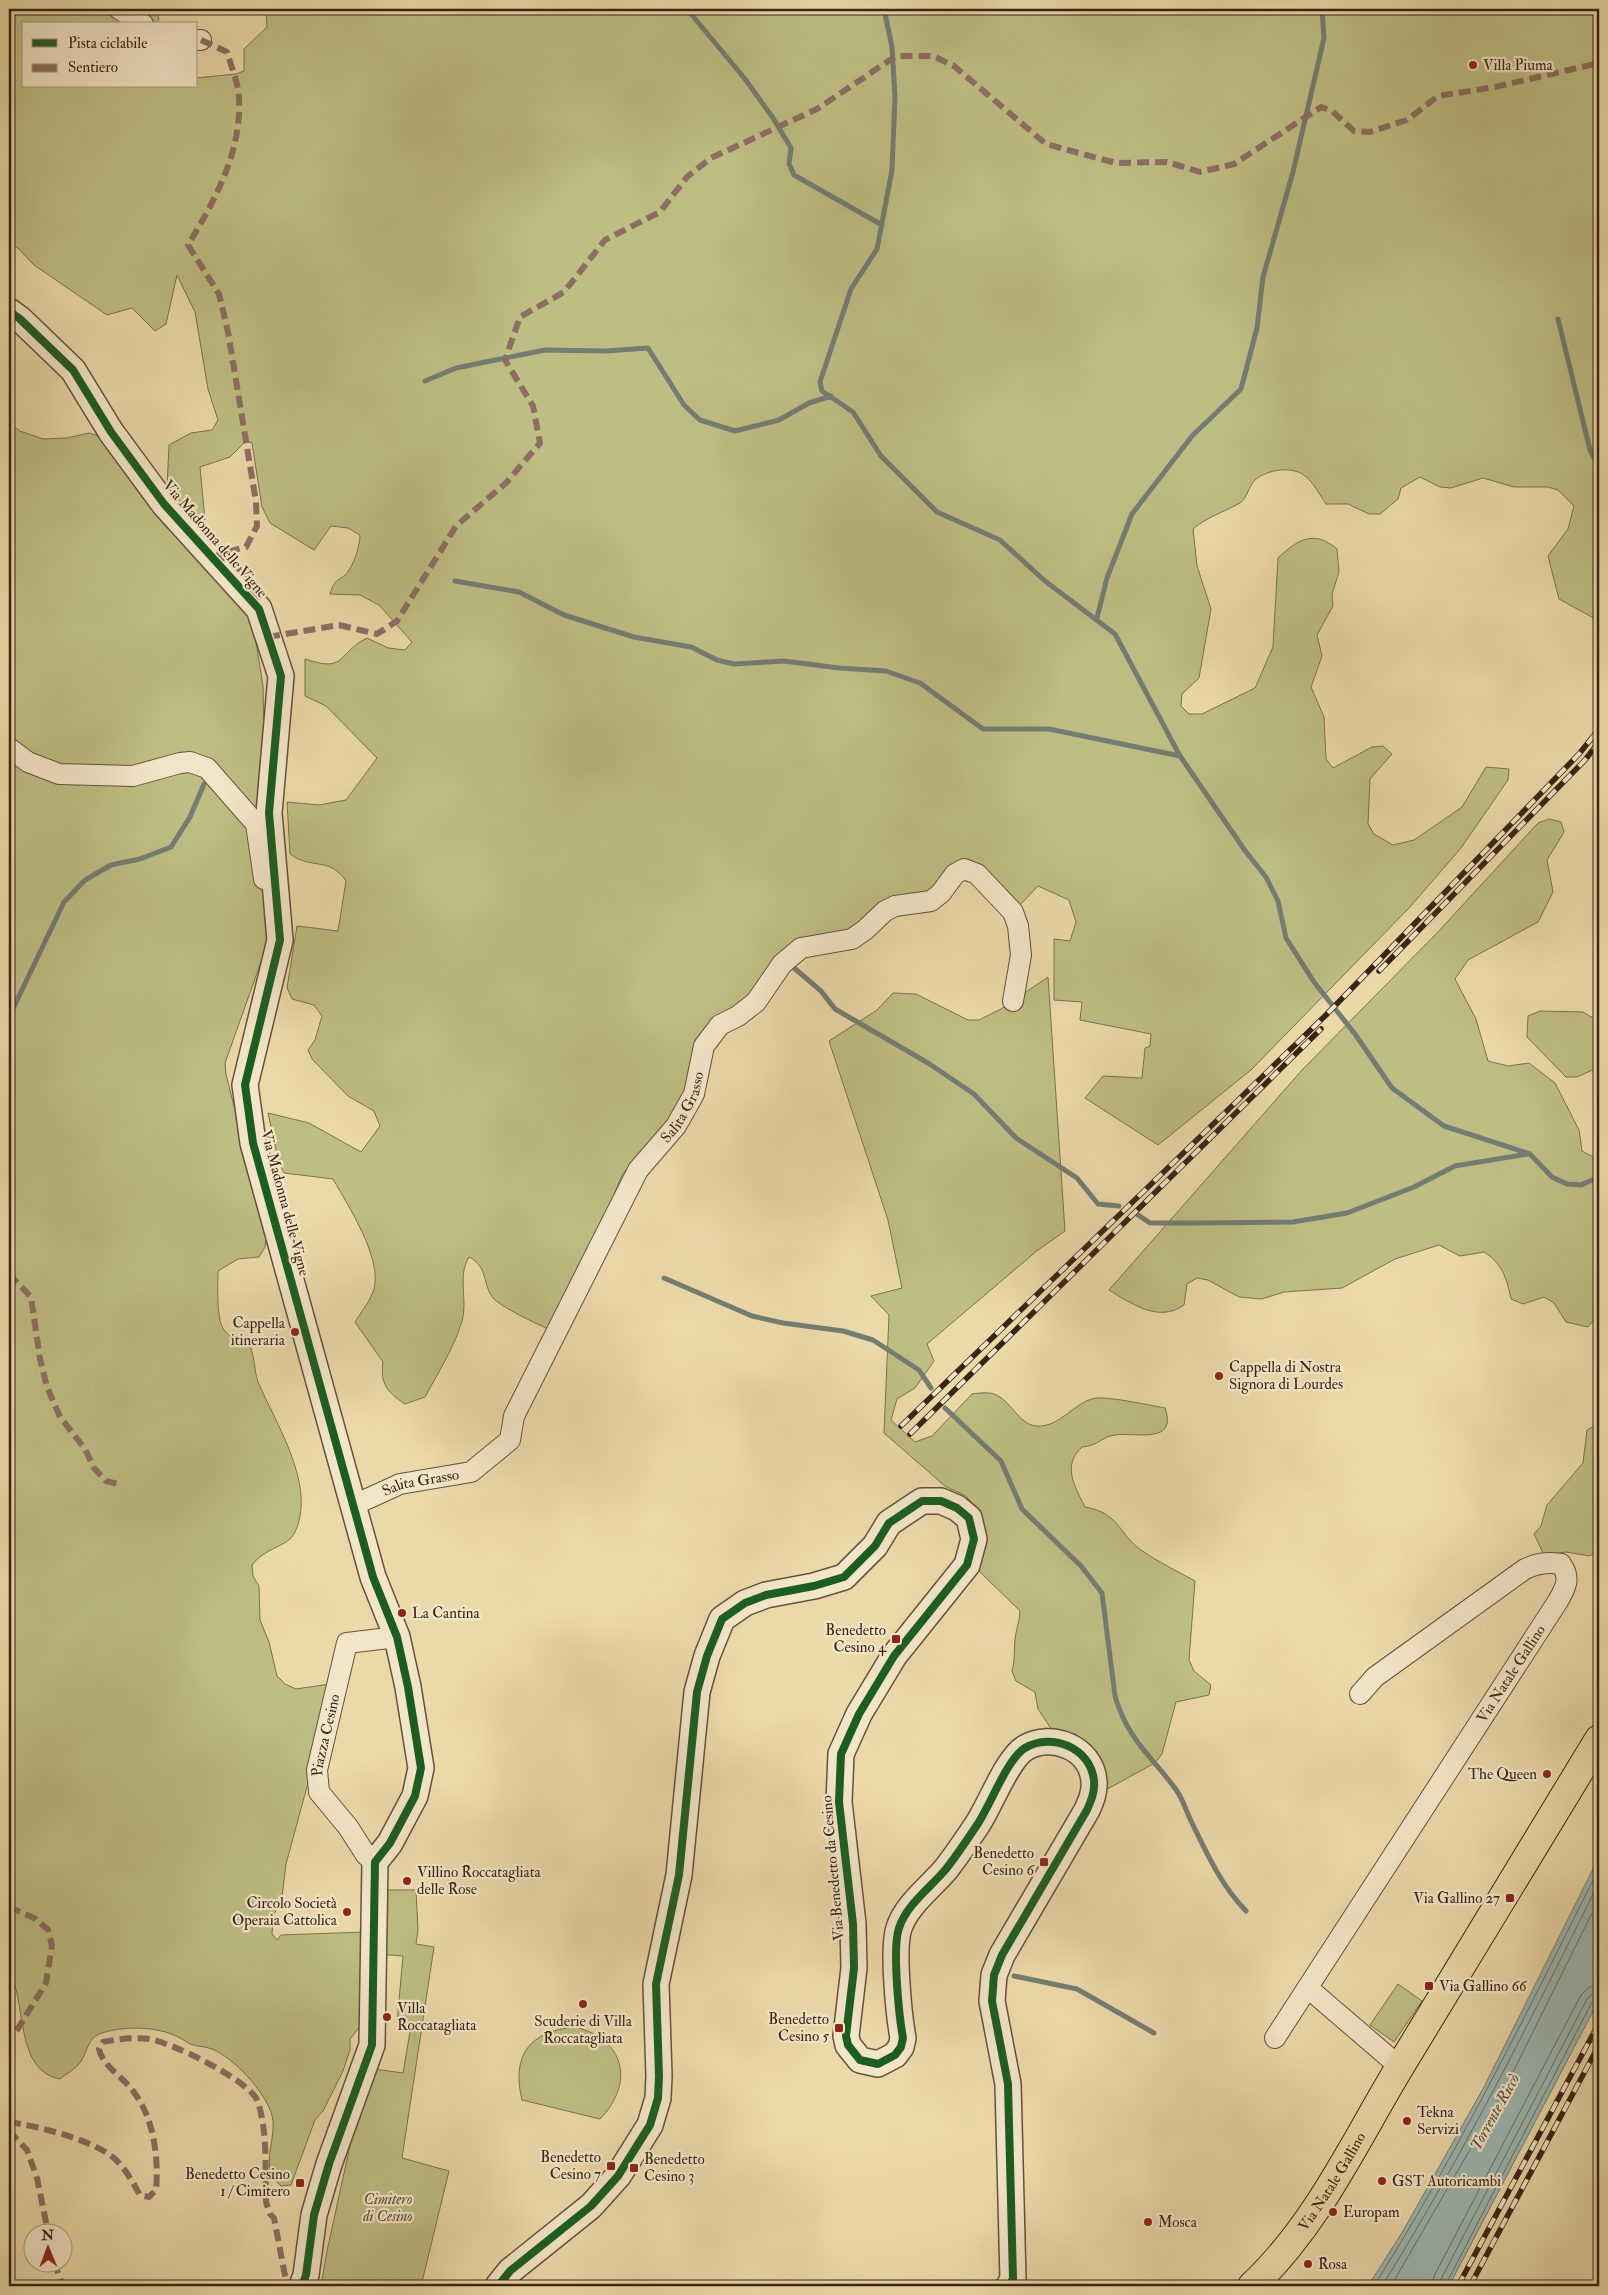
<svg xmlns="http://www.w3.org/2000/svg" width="1608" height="2295" font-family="'IM FELL Double Pica',serif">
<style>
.green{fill:#bebe84;stroke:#7a724c}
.water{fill:#9cb8b3;stroke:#747d73}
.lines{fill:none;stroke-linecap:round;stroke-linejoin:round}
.shore{stroke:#6a6e64;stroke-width:1}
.stream{stroke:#747d73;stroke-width:5}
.minor-casing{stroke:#64523a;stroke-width:22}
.tertiary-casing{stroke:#64523a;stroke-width:28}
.primary-casing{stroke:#372514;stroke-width:30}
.minor{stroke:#f3e6c8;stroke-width:20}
.tertiary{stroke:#f3e6c8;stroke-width:25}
.primary{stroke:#ecd9aa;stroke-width:28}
.rail-casing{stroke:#372514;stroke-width:5.5}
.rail{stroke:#f3e6c8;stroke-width:4;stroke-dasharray:11;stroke-linecap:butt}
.quiet{stroke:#8d6e63;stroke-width:6;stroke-dasharray:12 6;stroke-linecap:butt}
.cycleway-casing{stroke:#f3e6c8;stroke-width:11}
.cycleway{stroke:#1b5e20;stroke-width:8}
.poi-dot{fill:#8f2418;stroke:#f3e6c8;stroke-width:2}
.labels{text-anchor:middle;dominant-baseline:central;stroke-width:4.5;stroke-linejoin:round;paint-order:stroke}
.poi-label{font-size:15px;fill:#372514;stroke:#f3e6c8;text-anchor:start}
.street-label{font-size:15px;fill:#372514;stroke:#f3e6c8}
.park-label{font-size:15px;font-style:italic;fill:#594b30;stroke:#f3e6c8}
.water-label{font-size:16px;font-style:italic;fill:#504a3c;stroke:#f3e6c8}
</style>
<rect width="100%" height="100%" fill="#ecd9aa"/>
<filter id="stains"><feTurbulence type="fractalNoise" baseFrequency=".004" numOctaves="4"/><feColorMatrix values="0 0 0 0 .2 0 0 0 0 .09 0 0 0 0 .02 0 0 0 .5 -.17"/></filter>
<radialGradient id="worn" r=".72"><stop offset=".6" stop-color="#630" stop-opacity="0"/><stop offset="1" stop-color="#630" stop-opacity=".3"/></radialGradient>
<!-- green -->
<path class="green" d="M 17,9 L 156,9 L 159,19 L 156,24 L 24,24 L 24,86 L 196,86 L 196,78 L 236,74 L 244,71 L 244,49 L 267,27 L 266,9 L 1599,9 L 1599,621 L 1559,599 L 1548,556 L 1568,529 L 1574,506 L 1558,490 L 1548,487 L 1514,487 L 1483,478 L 1451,488 L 1440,487 L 1420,477 L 1401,488 L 1398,499 L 1380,514 L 1369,514 L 1348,504 L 1326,504 C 1320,495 1313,482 1305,476 C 1292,465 1266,470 1255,480 C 1249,486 1247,498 1240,503 C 1224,512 1207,517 1193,529 L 1197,566 L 1211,609 L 1199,678 L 1182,694 L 1181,706 L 1189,714 L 1202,714 L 1255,688 L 1273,647 L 1278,558 C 1297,540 1314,529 1337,549 L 1339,572 L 1332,594 L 1333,606 L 1317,635 L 1322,656 L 1311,687 L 1324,717 L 1326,759 L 1333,768 L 1372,747 L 1383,746 L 1392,754 L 1370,779 L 1368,824 L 1374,834 L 1393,845 L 1414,840 L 1462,807 L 1486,767 L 1509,769 L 1508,780 L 1461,848 L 1410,907 L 1251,1070 L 1158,1145 L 1085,1098 L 1103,1076 L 1142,1078 L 1145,1048 L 1150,1046 L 1151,1034 L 1080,1020 L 1082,1002 L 1054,1000 L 1054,939 L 1070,941 L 1076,922 L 1069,900 L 1038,886 L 1020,905 L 968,864 L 933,893 L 854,932 L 808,942 L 755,995 L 714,1023 L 682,1104 L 653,1143 L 623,1173 L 556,1332 C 544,1328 503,1308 494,1299 C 482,1286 489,1267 469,1257 C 457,1277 468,1299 462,1321 C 454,1348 438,1373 425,1397 L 405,1404 C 387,1392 380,1384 383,1362 L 355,1322 C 361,1312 371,1300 374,1289 C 382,1258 349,1207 333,1179 L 284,1173 L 279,1163 L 268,1113 L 309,1123 L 361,1152 L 380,1126 L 374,1111 L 348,1096 L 312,1059 L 308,1050 L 315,1040 L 322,1016 L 314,1005 L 292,999 L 287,988 L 297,926 L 338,931 L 346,881 C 329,856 311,870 290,854 L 287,802 L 319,805 L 346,800 L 377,758 L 326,706 L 305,696 L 305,659 C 347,673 336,654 367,638 L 388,648 L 405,650 L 412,642 L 379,605 L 360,595 L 330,594 C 336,574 342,582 349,570 C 355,561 360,545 360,535 L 348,528 L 331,526 L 314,550 L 270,523 L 262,507 L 252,443 L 246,441 L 230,457 L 200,467 L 205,520 L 194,524 L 167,488 L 169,445 L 191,433 L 212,430 L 218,420 L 208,389 L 195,312 L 177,275 L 166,324 L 155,331 L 132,308 L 107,315 L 34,265 L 19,249 L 9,242 L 9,40 Z
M 9,423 L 20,431 L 43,439 L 67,438 L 89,433 L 109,439 L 243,602 L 253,623 L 263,686 L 268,942 L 225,1063 L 226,1074 L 266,1236 L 265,1247 L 259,1257 L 238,1259 L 218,1271 C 218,1285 216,1320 224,1330 C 231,1339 242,1343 251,1348 C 255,1359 254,1371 258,1382 C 276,1424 318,1488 294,1534 C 287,1547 264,1548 252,1565 L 253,1576 L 259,1586 L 260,1620 L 269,1642 L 277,1676 L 285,1684 L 296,1689 L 330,1684 L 314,1761 L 286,1864 L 282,1897 L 273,1917 L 272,1934 L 277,1940 L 281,1935 L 365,1932 L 366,2019 L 350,2039 L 350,2050 L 343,2071 L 323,2111 L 315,2120 L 291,2185 L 281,2186 C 256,2166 280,2138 271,2112 C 263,2090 234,2058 212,2049 C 205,2046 197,2047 190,2044 C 185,2041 179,2037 174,2035 C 153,2026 120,2026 99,2034 C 86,2040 87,2056 78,2065 C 73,2070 66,2074 60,2079 C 14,2071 27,2000 9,1971 Z
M 1549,819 L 1561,822 L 1564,832 L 1547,860 L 1553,892 L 1538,922 L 1468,960 L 1455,979 L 1476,1019 L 1488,1061 L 1508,1066 L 1529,1063 L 1555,1083 L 1579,1130 L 1582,1151 L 1599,1160 L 1599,1313 L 1588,1327 L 1566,1322 L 1554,1303 L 1544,1297 L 1523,1304 L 1511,1299 C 1507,1279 1502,1263 1484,1252 L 1460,1256 L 1439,1245 L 1395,1259 L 1342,1288 L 1284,1292 L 1262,1299 L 1239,1297 L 1208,1280 L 1197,1278 L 1187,1284 L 1184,1305 C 1159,1323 1132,1304 1109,1290 L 1302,1070 L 1437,933 L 1538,823 Z
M 1048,977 L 1065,1231 L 1038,1250 L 927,1344 L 934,1361 L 915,1388 L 897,1399 L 891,1420 L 915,1442 L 932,1436 L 972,1394 C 979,1393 988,1392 994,1394 C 1011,1400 1018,1424 1036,1426 C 1061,1428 1075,1400 1097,1398 C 1111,1397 1149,1405 1165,1408 C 1178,1445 1136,1432 1115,1435 C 1103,1436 1098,1446 1082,1447 C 1062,1466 1074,1485 1085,1507 C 1120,1513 1119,1535 1141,1550 C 1158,1562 1177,1571 1195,1581 L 1189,1660 L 1194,1671 L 1211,1685 L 1209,1695 L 1176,1702 L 1162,1754 L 1155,1763 L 1102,1792 L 1095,1754 L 1076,1734 L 1052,1730 L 1038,1709 L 1035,1692 L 1016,1681 L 1012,1671 C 1015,1660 1014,1650 1015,1639 C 1016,1629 1020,1621 1020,1611 L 979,1571 L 985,1547 L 985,1530 L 978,1510 L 966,1496 L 945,1486 L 884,1433 L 889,1315 L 871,1296 L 902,1288 L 888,1220 L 829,1041 L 877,1010 L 893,993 L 916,994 L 968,1020 L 979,1020 L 1001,1009 Z
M 1540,1011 L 1583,1012 L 1593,1018 L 1599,1016 L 1599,1067 L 1577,1077 L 1566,1077 L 1527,1037 L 1528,1016 Z
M 1599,1423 L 1599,1547 L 1590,1556 L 1566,1552 L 1544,1555 L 1534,1534 L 1541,1526 L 1547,1505 L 1583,1463 L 1587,1430 Z
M 377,1890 L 416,1890 L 418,1930 L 416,1944 L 434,1947 L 402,2158 L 449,2171 L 421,2286 L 321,2286 L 327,2251 L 367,2068 L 403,2073 L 411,2026 L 397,2023 L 403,1956 L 377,1954 Z
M 1398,1984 L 1422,2001 L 1394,2042 L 1370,2025 Z
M 575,2027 C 625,2039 635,2083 600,2119 L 522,2100 C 511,2055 530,2031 575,2027 Z"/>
<!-- water -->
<path class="water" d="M 1599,1857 L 1599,2000 L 1449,2286 L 1368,2286 L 1403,2231 L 1484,2087 Z"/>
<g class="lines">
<!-- shore -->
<path class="shore" d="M 1374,2286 C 1459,2151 1528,2011 1599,1868
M 1382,2286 C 1463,2156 1531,2019 1599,1882
M 1391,2286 L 1501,2096 L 1599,1899
M 1432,2286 L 1434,2276 L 1581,1995 L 1589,1987 L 1599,1985
M 1439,2286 L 1441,2279 L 1587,1999 L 1593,1993 L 1599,1992
M 1445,2286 L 1592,2002 L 1599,1999"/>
<!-- stream -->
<path class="stream" d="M 687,9 L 745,79 L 773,118 L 791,148 L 789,164 L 794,175 L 882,225
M 884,9 L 892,47 L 895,97 L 892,170 L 877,249 L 851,289 L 820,382 L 822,391 L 853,412 L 881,456 L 937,512 L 1000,540 L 1045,581 L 1115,634 L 1180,756 L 1246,852 L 1266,877 L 1278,901 L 1286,938 L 1314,982 L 1355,1034 L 1392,1088 L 1444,1126 L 1530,1154 L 1552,1177 L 1567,1184 L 1581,1185 L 1599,1177
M 1558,319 L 1590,450 L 1599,467
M 425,381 L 456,368 L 545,350 L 606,351 L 648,348 L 684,405 L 700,420 L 735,431 L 779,420 L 809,403 L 831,396
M 455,581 L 519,592 L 564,615 L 634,637 L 691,647 L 717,660 L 734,664 L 784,661 L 839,668 L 886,671 L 920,683 L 983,729 L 1049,729 L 1180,756
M 1097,618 L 1107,578 L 1132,514 L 1192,436 L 1241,389 L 1257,328 L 1263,277 L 1293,172 L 1324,38 L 1322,9
M 793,967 L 821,991 L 835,1009 L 928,1063 L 974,1094 L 1016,1138 L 1077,1178 L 1098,1204 L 1119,1206
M 9,1017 L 64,902 L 85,880 L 111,865 L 140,859 L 171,847 L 190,817 L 204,784
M 1138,1215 L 1150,1223 L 1200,1223 L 1293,1222 L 1347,1213 L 1414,1187 L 1455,1166 L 1528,1154
M 664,1278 L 752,1316 L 783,1323 L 843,1331 L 873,1340 L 919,1370 L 931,1388
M 945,1408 L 1001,1461 L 1022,1509 L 1081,1566 L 1102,1593 L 1115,1696 C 1128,1741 1152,1756 1177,1791 C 1183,1800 1187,1813 1192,1823 C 1207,1854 1221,1885 1246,1911
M 1014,1976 L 1077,1989 L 1154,2033"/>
<defs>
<g id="minor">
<path d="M 119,9 L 143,24"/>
<path d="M 196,40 L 201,40"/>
<path d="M 9,748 L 28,762 L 59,774 L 133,776 L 180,763 L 190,762 L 207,768 L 256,824 L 264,879"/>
<path id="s1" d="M 354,1505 L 400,1484 L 471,1472 L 510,1440 L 514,1416 L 638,1170 L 676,1126 L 694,1094 L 704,1046 L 720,1025 L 738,1016 L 756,1002 L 782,964 L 801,948 L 852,939 L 865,930 L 885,911 L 895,906 L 931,901 L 941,893 L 955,874 L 964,869 L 977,874 L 1013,912 L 1018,926 L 1021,955 L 1013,1001"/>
<path id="s2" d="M 375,1862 L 366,1855 L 348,1827 L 319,1792 L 317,1770 L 347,1643 L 397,1637"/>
<path d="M 1308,1988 L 1400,2067"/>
<path id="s3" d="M 1275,2038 L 1558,1601 C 1566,1587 1571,1578 1561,1564 C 1547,1562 1538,1563 1525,1569 L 1375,1677 L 1360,1694"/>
</g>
<path id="tertiary" d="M 9,311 L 20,319 L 73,370 L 111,432 L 164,504 L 259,609 L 281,676 L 269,813 L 280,940 L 245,1085 L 253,1143 L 373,1577 L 397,1637 L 408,1687 L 421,1768 L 415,1796 L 390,1843 L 375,1862 L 372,2045 L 329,2164 L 314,2215 L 306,2275 L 302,2286
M 498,2286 L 510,2271 L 591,2206 L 618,2176 L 650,2125 L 658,2098 L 659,2076 L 656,1984 L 679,1875 L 697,1692 L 707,1656 L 722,1619 L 745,1603 L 766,1595 L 814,1586 L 844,1577 L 875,1546 L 889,1523 L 922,1501 L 941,1501 L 957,1508 L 969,1518 L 974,1539 L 967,1565 L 894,1656 L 859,1714 L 841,1754 L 839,1802 L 853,1924 L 854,1968 L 846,2036 L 848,2045 L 860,2060 L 878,2064 L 895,2055 L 901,2047 L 903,2038 C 899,2016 892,1948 899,1928 C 907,1904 931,1887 946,1869 C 957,1855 967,1840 977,1825 C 990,1806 1007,1759 1025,1748 C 1052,1732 1091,1748 1094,1781 C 1095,1792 1091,1801 1087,1810 L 1002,1955 L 994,1975 L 992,2001 L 1008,2084 L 1013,2279 L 1009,2286"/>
<g id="primary">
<path id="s4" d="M 1252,2286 C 1317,2225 1355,2141 1401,2065 C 1466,1956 1533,1848 1599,1739"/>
</g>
</defs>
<!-- minor casing -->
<use href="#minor" class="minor-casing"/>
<!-- tertiary casing -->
<use href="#tertiary" class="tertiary-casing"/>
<!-- primary casing -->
<use href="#primary" class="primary-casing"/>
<!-- minor -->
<use href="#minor" class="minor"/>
<!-- tertiary -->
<use href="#tertiary" class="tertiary"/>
<!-- primary -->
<use href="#primary" class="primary"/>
<defs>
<path id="rail" d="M 1379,971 L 1585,760 L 1599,742
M 901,1426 L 1326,1015 L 1579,754 L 1599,729
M 910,1434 L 1321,1029
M 1458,2286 L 1599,2023
M 1470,2286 L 1599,2045"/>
</defs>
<!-- rail casing -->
<use href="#rail" class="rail-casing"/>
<!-- rail -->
<use href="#rail" class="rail"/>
<!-- quiet -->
<path class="quiet" d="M 201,40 L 227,52 C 231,66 238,82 239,97 C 242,152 215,200 188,245 L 219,294 L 228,332 L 256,502 L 257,526 L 246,547 L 219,554 L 248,576 L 256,602
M 268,637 L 339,625 L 377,634 L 397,621 L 456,526 L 506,483 L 540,443 L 533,406 L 505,360 L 520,317 L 564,292 L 605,240 L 660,212 L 687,177 L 711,158 L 817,109 L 896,56 L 933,56 L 954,66 L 1046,144 L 1116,163 L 1167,162 L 1200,172 L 1234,164 L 1321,107 L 1332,111 L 1354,131 L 1370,132 L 1407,120 L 1438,96 L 1495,87 L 1599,63
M 9,1274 L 31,1297 L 40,1359 L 47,1387 L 60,1417 L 85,1449 L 94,1468 L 106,1481 L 122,1485
M 9,1907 L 36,1919 L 48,1930 L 52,1945 L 46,1983 L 9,2043
M 9,2122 C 37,2126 94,2140 115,2159 C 126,2169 133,2183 140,2195 L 149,2197 L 156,2190 C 159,2154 153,2112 128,2085 C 118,2074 102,2064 99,2049 L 103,2042 C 118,2039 134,2037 149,2039 C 171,2042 248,2080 257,2100 C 268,2128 265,2172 266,2202 L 270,2214 L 274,2218 L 287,2286
M 9,2131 L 27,2150 L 37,2178 L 48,2232
M 54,2262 L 63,2286"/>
<defs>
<path id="cycleway" d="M 9,311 L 20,319 L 73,370 L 111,432 L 164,504 L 259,609 L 281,676 L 269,813 L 280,940 L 245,1085 L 253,1143 L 373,1577 L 397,1637 L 408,1687 L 421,1768 L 415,1796 L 390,1843 L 375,1862 L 372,2045 L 329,2164 L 314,2215 L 306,2275 L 302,2286
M 498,2286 L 510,2271 L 591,2206 L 618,2176 L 650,2125 L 658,2098 L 659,2076 L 656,1984 L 679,1875 L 697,1692 L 707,1656 L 722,1619 L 745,1603 L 766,1595 L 814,1586 L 844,1577 L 875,1546 L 889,1523 L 922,1501 L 941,1501 L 957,1508 L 969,1518 L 974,1539 L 967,1565 L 894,1656 L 859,1714 L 841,1754 L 839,1802 L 853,1924 L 854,1968 L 846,2036 L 848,2045 L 860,2060 L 878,2064 L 895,2055 L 901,2047 L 903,2038 C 899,2016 892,1948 899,1928 C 907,1904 931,1887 946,1869 C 957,1855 967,1840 977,1825 C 990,1806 1007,1759 1025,1748 C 1052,1732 1091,1748 1094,1781 C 1095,1792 1091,1801 1087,1810 L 1002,1955 L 994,1975 L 992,2001 L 1008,2084 L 1013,2279 L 1009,2286"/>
</defs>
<!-- cycleway casing -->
<use href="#cycleway" class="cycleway-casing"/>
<!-- cycleway -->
<use href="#cycleway" class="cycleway"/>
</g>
<!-- markers -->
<g class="poi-dot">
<circle cx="1473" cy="65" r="5"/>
<circle cx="295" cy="1332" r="5"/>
<circle cx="1219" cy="1376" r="5"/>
<circle cx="402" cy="1613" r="5"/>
<rect x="891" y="1634" width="10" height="10" rx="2.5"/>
<circle cx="1547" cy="1774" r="5"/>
<rect x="1039" y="1857" width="10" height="10" rx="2.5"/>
<circle cx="407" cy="1881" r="5"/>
<rect x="1505" y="1893" width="10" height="10" rx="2.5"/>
<circle cx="347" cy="1912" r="5"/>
<rect x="1424" y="1981" width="10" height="10" rx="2.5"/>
<circle cx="583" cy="2004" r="5"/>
<circle cx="387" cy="2017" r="5"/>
<rect x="834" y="2023" width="10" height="10" rx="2.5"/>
<circle cx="1407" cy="2121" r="5"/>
<rect x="606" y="2161" width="10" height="10" rx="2.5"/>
<rect x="629" y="2163" width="10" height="10" rx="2.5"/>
<circle cx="1382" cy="2181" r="5"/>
<rect x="295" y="2178" width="10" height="10" rx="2.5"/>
<circle cx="1333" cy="2212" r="5"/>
<circle cx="1148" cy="2222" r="5"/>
<circle cx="1308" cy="2264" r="5"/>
</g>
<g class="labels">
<!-- poi labels -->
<g class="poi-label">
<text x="1483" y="65">Villa Piuma</text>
<text x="285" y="1323" text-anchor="end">Cappella<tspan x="285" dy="17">itineraria</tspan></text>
<text x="1229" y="1367">Cappella di Nostra<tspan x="1229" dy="17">Signora di Lourdes</tspan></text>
<text x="412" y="1613">La Cantina</text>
<text x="886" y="1630" text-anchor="end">Benedetto<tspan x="886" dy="17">Cesino 4</tspan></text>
<text x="1537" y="1774" text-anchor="end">The Queen</text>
<text x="1034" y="1853" text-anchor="end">Benedetto<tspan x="1034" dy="17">Cesino 6</tspan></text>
<text x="417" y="1872">Villino Roccatagliata<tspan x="417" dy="17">delle Rose</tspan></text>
<text x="1500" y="1898" text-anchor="end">Via Gallino 27</text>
<text x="337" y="1903" text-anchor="end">Circolo Società<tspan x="337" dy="17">Operaia Cattolica</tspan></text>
<text x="1439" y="1986">Via Gallino 66</text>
<text x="397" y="2008">Villa<tspan x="397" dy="17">Roccatagliata</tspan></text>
<text x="829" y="2019" text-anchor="end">Benedetto<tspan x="829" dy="17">Cesino 5</tspan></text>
<text x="583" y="2021" text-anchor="middle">Scuderie di Villa<tspan x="583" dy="17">Roccatagliata</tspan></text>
<text x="1417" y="2112">Tekna<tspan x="1417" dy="17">Servizi</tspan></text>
<text x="601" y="2157" text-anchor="end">Benedetto<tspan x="601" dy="17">Cesino 7</tspan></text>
<text x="644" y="2159">Benedetto<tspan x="644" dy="17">Cesino 3</tspan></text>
<text x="290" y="2174" text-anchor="end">Benedetto Cesino<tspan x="290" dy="17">1 / Cimitero</tspan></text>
<text x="1392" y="2181">GST Autoricambi</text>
<text x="1343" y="2212">Europam</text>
<text x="1158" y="2222">Mosca</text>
<text x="1318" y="2264">Rosa</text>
</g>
<!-- street labels -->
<g class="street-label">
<text transform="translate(215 539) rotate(49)">Via Madonna delle Vigne</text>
<text stroke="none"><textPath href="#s1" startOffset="551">Salita Grasso</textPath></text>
<text transform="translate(285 1203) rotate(75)">Via Madonna delle Vigne</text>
<text stroke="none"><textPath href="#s1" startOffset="71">Salita Grasso</textPath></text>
<text stroke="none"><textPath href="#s3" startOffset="434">Via Natale Gallino</textPath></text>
<text stroke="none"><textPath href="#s2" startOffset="148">Piazza Cesino</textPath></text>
<text transform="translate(833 1868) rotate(-95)">Via Benedetto da Cesino</text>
<text stroke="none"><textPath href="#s4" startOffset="132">Via Natale Gallino</textPath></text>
</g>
<!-- park labels -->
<g class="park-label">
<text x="388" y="2199">Cimitero<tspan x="388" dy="17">di Cesino</tspan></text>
</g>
<!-- water labels -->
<g class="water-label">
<text transform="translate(1495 2112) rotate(-61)">Torrente Riccò</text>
</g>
</g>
<!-- margin -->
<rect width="1608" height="2295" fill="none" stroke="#ecd9aa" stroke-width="30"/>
<rect x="10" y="10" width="1588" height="2275" fill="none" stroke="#372514" stroke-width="2.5"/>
<rect x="15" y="15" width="1578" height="2265" fill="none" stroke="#372514"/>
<!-- legend -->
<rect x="22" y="22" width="175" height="65" fill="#f3e6c8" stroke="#a89980"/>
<rect x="32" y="39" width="25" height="8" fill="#1b5e20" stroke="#a89980"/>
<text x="68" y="48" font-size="15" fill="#372514">Pista ciclabile</text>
<rect x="32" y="64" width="25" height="8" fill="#8d6e63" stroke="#a89980"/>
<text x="68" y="72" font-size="15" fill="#372514">Sentiero</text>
<!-- north arrow -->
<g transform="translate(48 2248) rotate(359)"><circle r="24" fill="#f3e6c8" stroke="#a89980"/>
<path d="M0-4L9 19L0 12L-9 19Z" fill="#8f2418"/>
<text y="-8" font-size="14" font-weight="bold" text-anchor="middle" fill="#372514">N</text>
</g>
<rect width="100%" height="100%" filter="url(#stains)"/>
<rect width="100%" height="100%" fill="url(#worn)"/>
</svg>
